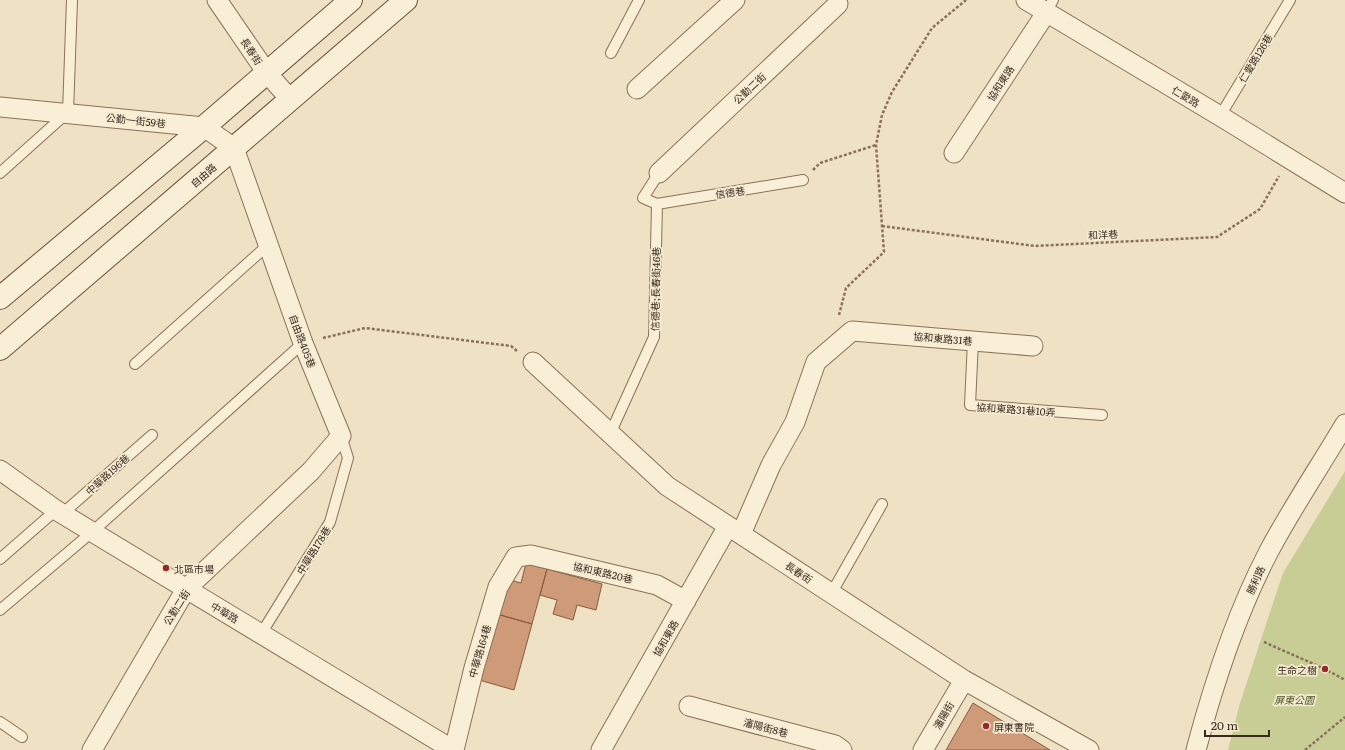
<svg xmlns="http://www.w3.org/2000/svg" width="1345" height="750" font-family="Literata,'Noto Sans TC',serif">
<style>
.green{fill:#c8cd96}
.building{fill:#ce9a78;stroke:#895b3e}
.lines{fill:none;stroke-linecap:round;stroke-linejoin:round}
.lane-casing{stroke:#897259;stroke-width:12}
.street-casing{stroke:#897259;stroke-width:21}
.secondary-casing{stroke:#6b533c;stroke-width:24}
.path{stroke:#897259;stroke-width:2.5;stroke-dasharray:3 2;stroke-linecap:butt}
.lane{stroke:#f9eed6;stroke-width:10}
.street{stroke:#f9eed6;stroke-width:19}
.secondary{stroke:#f9eed6;stroke-width:22}
.poi-dot{fill:#99282a;stroke:#f6ebd2;stroke-width:1.5}
.labels{text-anchor:middle;dominant-baseline:central;stroke-width:3.5;stroke-linejoin:round;paint-order:stroke}
.street-label{font-size:10px;fill:#392a1e;stroke:#f6ebd2}
.poi-label{font-size:10px;fill:#392a1e;stroke:#f6ebd2;text-anchor:start}
.park-label{font-size:10px;font-style:italic;fill:#4a5624;stroke:#f6ebd2}
</style>
<rect width="100%" height="100%" fill="#efe1c3"/>
<!-- green -->
<path class="green" d="M 1345,471 L 1345,750 L 1228,750 L 1240,703 L 1283,573 Z"/>
<!-- building -->
<path class="building" d="M 526,563 L 547,569 L 532,624 L 497,614 L 507,579 L 521,583 Z
M 547,569 L 602,584 L 596,610 L 577,605 L 573,620 L 553,614 L 557,600 L 540,595 Z
M 497,614 L 532,624 L 514,690 L 479,680 Z
M 973,703 L 1050,750 L 946,750 Z"/>
<g class="lines">
<defs>
<path id="lane" d="M 1046,13 L 1053,0
M 611,53 L 639,0
M 1220,116 L 1290,0
M 0,173 L 68,112 L 72,0
M 657,204 L 803,180
M 973,341 L 970,405 L 1102,415
M 135,364 L 268,245
M 610,434 L 654,337 L 657,204 L 643,198 L 659,173
M 62,514 L 152,435
M 0,559 L 56,510
M 831,594 L 882,504
M 0,610 L 92,532 L 303,343
M 261,634 L 330,522 L 348,458 L 341,436
M 0,722 L 22,737"/>
<path id="street" d="M 217,0 L 267,73 L 290,99
M 1026,0 L 1220,116 L 1345,193
M 637,89 L 735,0
M 0,107 L 204,127 L 234,148 L 303,343 L 341,436 L 311,471 L 186,589 L 92,750
M 954,153 L 1046,13
M 659,173 L 838,4
M 533,362 L 667,486 L 964,680 L 1089,750
M 0,470 L 56,510 L 453,750
M 741,534 L 771,465 L 795,422 L 816,362 L 852,331 L 1033,346
M 689,706 L 835,745 L 842,750
M 454,750 L 474,668 L 498,587 L 516,557 L 531,555 L 657,585 L 686,601
M 601,750 L 728,526
M 923,750 L 964,680
M 1196,750 C 1214,682 1236,614 1269,551 C 1292,508 1320,466 1345,424"/>
<path id="secondary" d="M 0,298 L 204,127 L 351,0
M 0,349 L 406,0"/>
</defs>
<!-- lane casing -->
<use href="#lane" class="lane-casing"/>
<!-- street casing -->
<use href="#street" class="street-casing"/>
<!-- secondary casing -->
<use href="#secondary" class="secondary-casing"/>
<!-- path -->
<path class="path" d="M 813,170 L 820,163 L 876,145
M 882,226 L 1035,246 L 1217,237 L 1260,209 L 1279,176
M 839,315 L 846,288 L 884,252 L 876,145 L 882,115 L 892,92 L 932,28 L 966,0
M 323,338 L 365,328 L 511,346 L 517,351
M 1264,642 L 1325,669 L 1345,680
M 1305,750 L 1345,717"/>
<!-- lane -->
<use href="#lane" class="lane"/>
<!-- street -->
<use href="#street" class="street"/>
<!-- secondary -->
<use href="#secondary" class="secondary"/>
</g>
<!-- markers -->
<g class="poi-dot">
<circle cx="166" cy="568" r="4"/>
<circle cx="1325" cy="669" r="4"/>
<circle cx="986" cy="726" r="4"/>
</g>
<g class="labels">
<!-- street labels -->
<g class="street-label">
<text transform="translate(252 51) rotate(56)">長春街</text>
<text transform="translate(1255 58) rotate(-59)">仁愛路126巷</text>
<text transform="translate(1000 83) rotate(-57)">協和東路</text>
<text transform="translate(749 88) rotate(-43)">公勤二街</text>
<text transform="translate(1186 96) rotate(31)">仁愛路</text>
<text transform="translate(136 120) rotate(6)">公勤一街59巷</text>
<text transform="translate(203 175) rotate(-41)">自由路</text>
<text transform="translate(730 192) rotate(-9)">信德巷</text>
<text transform="translate(1103 234) rotate(-3)">和洋巷</text>
<text transform="translate(655 289) rotate(-89)">信德巷;長春街46巷</text>
<text transform="translate(943 338) rotate(5)">協和東路31巷</text>
<text transform="translate(303 341) rotate(69)">自由路405巷</text>
<text transform="translate(1016 409) rotate(4)">協和東路31巷10弄</text>
<text transform="translate(107 474) rotate(-42)">中華路196巷</text>
<text transform="translate(313 550) rotate(-58)">中華路178巷</text>
<text transform="translate(603 572) rotate(13)">協和東路20巷</text>
<text transform="translate(799 572) rotate(33)">長春街</text>
<text transform="translate(1255 580) rotate(-66)">勝利路</text>
<text transform="translate(176 607) rotate(-58)">公勤二街</text>
<text transform="translate(225 612) rotate(31)">中華路</text>
<text transform="translate(665 638) rotate(-60)">協和東路</text>
<text transform="translate(479 651) rotate(-74)">中華路164巷</text>
<text transform="translate(943 715) rotate(-60)">瀋陽街</text>
<text transform="translate(766 727) rotate(15)">瀋陽街8巷</text>
</g>
<!-- poi labels -->
<g class="poi-label">
<text x="174" y="568">北區市場</text>
<text x="1317" y="669" text-anchor="end">生命之樹</text>
<text x="994" y="726">屏東書院</text>
</g>
<!-- park labels -->
<g class="park-label">
<text x="1294" y="699">屏東公園</text>
</g>
</g>
<!-- scale -->
<path d="M1205 730v6h64v-6" fill="none" stroke="#392a1e" stroke-width="2"/>
<text x="1211" y="730" font-size="12" fill="#392a1e" stroke="#f6ebd2" stroke-width="3" paint-order="stroke">20 m</text>
</svg>
